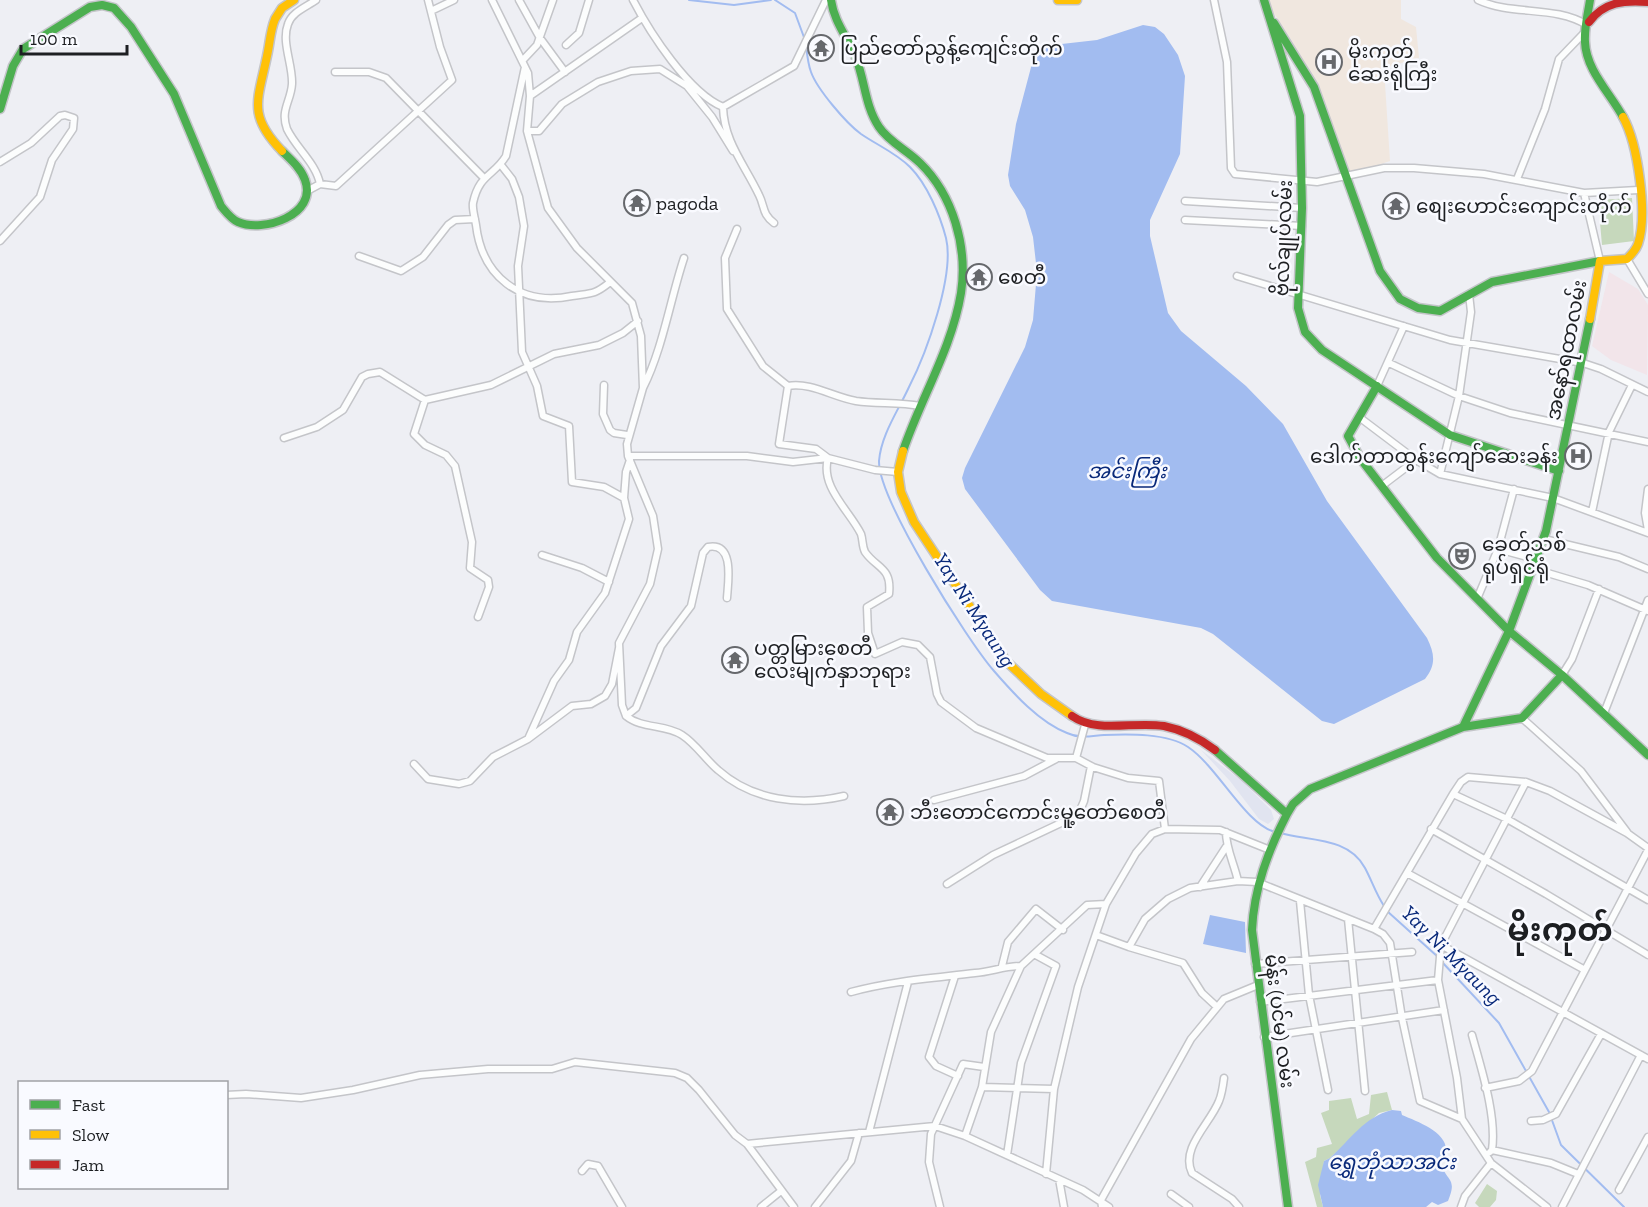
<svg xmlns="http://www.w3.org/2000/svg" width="1648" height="1207" font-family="'Zilla Slab','Noto Sans Myanmar',serif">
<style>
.built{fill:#e1e4f0}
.education{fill:#f2e5ea}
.medical{fill:#f0e7df}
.green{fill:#c6d8bc}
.water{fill:#a2bcf0}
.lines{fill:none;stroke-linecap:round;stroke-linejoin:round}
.stream{stroke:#a2bcf0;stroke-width:2}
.street-casing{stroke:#c4c5c9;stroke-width:9}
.fast-casing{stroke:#c4c5c9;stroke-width:11}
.slow-casing{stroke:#c4c5c9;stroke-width:11}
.jam-casing{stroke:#c4c5c9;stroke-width:11}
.street{stroke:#fcfdfd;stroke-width:6}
.fast{stroke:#4caf50;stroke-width:8}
.slow{stroke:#ffc107;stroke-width:8}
.jam{stroke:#c62828;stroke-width:8}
.labels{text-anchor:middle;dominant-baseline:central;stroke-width:5;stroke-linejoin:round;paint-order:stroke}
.poi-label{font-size:20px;fill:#1d1f22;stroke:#f9faff;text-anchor:start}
.street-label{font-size:20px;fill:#1d1f22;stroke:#f9faff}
.water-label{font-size:21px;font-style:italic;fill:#09297a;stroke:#f9faff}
.town-label{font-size:32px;font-weight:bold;fill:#1d1f22;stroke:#f9faff}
</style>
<rect width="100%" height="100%" fill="#eeeff4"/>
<!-- built -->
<path class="built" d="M 1201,750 L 1242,781 L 1271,810 L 1274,819 L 1268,824 L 1259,819 L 1230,781 Z"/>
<!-- education -->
<path class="education" d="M 1609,272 L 1638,289 L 1648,305 L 1647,375 L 1611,360 L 1592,346 Z"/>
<!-- medical -->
<path class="medical" d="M 1269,0 L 1401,0 L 1401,19 L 1416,27 L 1419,58 L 1384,68 L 1390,161 L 1349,175 L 1326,106 L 1292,41 L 1271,9 Z"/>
<!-- green -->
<path class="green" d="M 1632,198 L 1634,241 L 1602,245 L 1598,200 Z
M 1387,1092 L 1392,1110 L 1379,1113 L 1330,1158 L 1324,1161 L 1320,1195 L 1323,1207 L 1317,1207 L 1305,1162 L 1316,1157 L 1317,1148 L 1332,1144 L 1321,1113 L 1329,1110 L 1329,1101 L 1351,1098 L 1357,1119 L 1369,1114 L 1371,1095 Z
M 1487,1184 L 1497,1191 L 1496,1200 L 1490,1207 L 1479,1207 L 1475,1203 Z"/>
<!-- water -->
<path class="water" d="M 1143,25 L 1155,27 L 1164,34 L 1178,55 L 1185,76 L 1180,154 L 1150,220 L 1150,236 L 1168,313 L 1181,331 L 1246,386 L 1283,424 L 1327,501 L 1427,638 C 1435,654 1436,665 1425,679 L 1334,724 L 1322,721 L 1213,634 L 1201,628 L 1052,601 L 1040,590 L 965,489 L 962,478 L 965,468 L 1025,347 L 1033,320 L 1037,272 L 1033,237 L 1025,210 L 1010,186 L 1008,175 L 1016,124 L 1034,56 L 1044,46 L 1097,40 Z
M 1210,915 L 1245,922 L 1246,953 L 1203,944 Z
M 1392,1110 L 1401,1111 L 1402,1115 C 1421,1123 1460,1137 1441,1163 C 1446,1182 1458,1177 1448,1201 L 1438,1205 L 1432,1202 L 1426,1207 L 1323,1207 L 1318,1185 L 1324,1161 L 1330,1158 C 1350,1140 1364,1117 1392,1110 Z"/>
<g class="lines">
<!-- stream -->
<path class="stream" d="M 689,0 L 734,5 L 771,0
M 775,0 L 795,13 L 805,40
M 806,45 C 807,54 808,64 811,72 C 817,89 846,123 861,134 C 877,145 896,153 910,167 C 927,184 940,215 946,238 C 955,275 926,354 909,387 C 898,411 881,435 879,461 C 878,499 967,640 994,671 C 1014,694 1039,722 1067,733 C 1080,739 1090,736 1104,735 C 1129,734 1167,733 1188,747 C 1218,767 1245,824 1275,832
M 1280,833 C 1309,841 1349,837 1365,868 C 1372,881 1376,894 1384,906
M 1387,911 L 1438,957
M 1442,962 L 1499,1023 L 1549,1112 L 1561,1145 L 1624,1207"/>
<defs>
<path id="street" d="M 316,0 C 306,7 292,12 288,24 C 281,42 293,65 292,84 C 291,101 280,110 287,129 C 296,148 316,163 320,184
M 492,0 L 528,73 L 530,96 L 527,131 L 548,208 L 577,248 L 632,303 L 641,336 L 643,388 L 627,444 L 628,456 L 653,516 L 658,549 L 650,584 L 619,643 L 622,705 L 626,716 L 636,708 L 661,646 L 691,606 L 703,553 L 708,547 C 735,542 728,582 727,598
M 519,0 L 540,38 L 565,72
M 633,0 C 650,33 689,93 723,107
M 1214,0 L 1227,62 L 1231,168 L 1235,174 L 1317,182 L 1384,168 L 1414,168 L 1484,174 L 1584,193 L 1638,190
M 1478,0 C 1512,16 1555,5 1587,25
M 431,11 L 454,0
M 566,45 L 579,33 L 589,0
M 522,61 L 537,45 L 553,0
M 525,67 L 506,156 C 494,176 479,174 473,203 C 472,209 475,218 476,225 C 482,276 520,307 572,296 C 591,293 594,295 609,283
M 335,72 L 369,72 L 386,78 L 483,177
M 530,96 L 642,18
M 723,107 L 794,66 L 826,0
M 723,107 C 724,142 745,165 759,195 C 765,207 762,214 774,223
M 527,131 L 539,131 L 562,104 L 598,82 L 631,71 L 660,69 L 687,86 L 712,117 L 733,151
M 0,162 L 31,143 L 60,116 L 65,115 L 74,118 L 73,129 L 52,160 L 40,197 L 0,241
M 501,165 L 512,179 L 519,197 L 524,226 L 518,266 L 522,352 L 537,386 L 543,416 L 569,426 L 572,482 L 604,487 L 624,498 L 626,472 L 630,460
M 1517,179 L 1545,109 L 1559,59 L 1584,33
M 307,191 L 320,184 L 336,186 L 452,80 L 440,47 L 428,0
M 1584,193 L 1600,261
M 1185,201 L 1302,208
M 1185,220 L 1302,226
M 737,229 L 725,258 L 727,309 L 763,366 L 788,386
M 359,256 L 401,271 L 423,257 L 448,225 L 455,220 L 475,219
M 1627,259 L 1648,294
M 1237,276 L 1450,340 L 1583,363 L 1601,369 L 1648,392
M 1469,294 L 1471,312 L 1459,396 L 1440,474 L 1553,498 L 1648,533
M 1389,363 L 1459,396 L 1510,413 L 1648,442
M 604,385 L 603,414 L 610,430 L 614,433 L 627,435
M 1377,386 L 1404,326
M 643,388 C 663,348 670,300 684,258
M 425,400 L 414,434 L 425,445 L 446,455 L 455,466 L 472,542 L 470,568 L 488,580 L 489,587 L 478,617
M 920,406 C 899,402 877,404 856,401 C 833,397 811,382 788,386 L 779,444 L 816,449 L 828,458 C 820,487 849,510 861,534 C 863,540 862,546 865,552 C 877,569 892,567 889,594 L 867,607 L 868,633 L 875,654 L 902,642 L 918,645 L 930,657 L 937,694 L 941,702 L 976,728 L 1047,758 L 1076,758 L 1093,767 L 1128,778 L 1159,781 L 1165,829
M 1359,417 L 1416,460
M 284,438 L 317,427 L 343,410 L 362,377 L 368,374 L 380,372 L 425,400 L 491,385 L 554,354 L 599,345 L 623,333 L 638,321
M 628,456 L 747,456 L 793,462 L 828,458 L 875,470 L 898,472
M 1383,485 L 1416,460 L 1440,474
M 1648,489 L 1645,513 L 1648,530
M 1592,512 L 1609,432 L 1632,385
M 1544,539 L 1619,557 L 1648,569
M 1498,549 L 1538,560
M 542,555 L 582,568 L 609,582
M 1534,569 L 1588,585 L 1648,611
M 1477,599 L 1498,549 L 1514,489
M 619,648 L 612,684 L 605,696 L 591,704 L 572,706 L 528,739 L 554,681 L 569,660 L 577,632 L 605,593 L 629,519 L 624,498
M 1562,675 L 1572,659 L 1599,589
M 1604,713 L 1648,600
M 626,716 C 642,729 665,724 682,735 C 696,744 706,760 718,770 C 753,801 800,806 844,796
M 1522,718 L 1581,771 L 1627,832
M 1076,758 L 1085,725
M 414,764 L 428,779 L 459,784 L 470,781 L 493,757 L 528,739
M 1526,782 L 1441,945 L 1648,1059
M 1453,794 L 1507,819 L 1648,900
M 934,800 L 1024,776 L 1056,759
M 1431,829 L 1546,894 L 1648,955
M 1226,832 C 1226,849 1234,863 1238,881
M 1407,873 L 1585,970
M 947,884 L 993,855 L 1078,815 L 1084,801 L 1091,766
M 1200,887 L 1226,847
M 1300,901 L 1309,995 L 1328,1090
M 1348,919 L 1365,1091
M 1374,929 L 1383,934 L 1390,943 L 1402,1018 L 1420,1101 L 1462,1119
M 1096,935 L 1129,947 L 1145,919 L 1168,899 L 1190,888 L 1238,881 L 1257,882 L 1374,929 L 1453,794 L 1461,782 L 1468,777 L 1526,782 L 1550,791 L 1627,833 L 1648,848
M 1441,945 L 1438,980 L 1457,1078 L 1462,1119 L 1491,1163 L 1547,1207
M 1129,947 L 1183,963 L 1202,993 L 1216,1006
M 1255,964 L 1412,952
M 1002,966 L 1008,942 L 1036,909 L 1063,930
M 955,976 L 929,1057 L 936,1066 L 958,1076
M 851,992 C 891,981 934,978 975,973 C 991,972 1004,966 1021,966 L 1087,905 L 1106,904
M 1260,1002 L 1438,980
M 1472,1035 C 1481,1068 1497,1116 1492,1150
M 1264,1037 L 1444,1010
M 1224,1078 C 1223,1086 1222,1094 1219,1101 C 1210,1124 1180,1148 1192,1173 L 1232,1199 L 1239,1207
M 982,1087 L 1054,1089
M 1485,1088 L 1519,1081 L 1532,1071 L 1648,850
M 226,1095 L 246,1094 L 301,1098 L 353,1090 L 420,1075 L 488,1069 L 552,1069 L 575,1062 L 675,1073 L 687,1078 L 699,1090 L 735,1135 L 747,1144 L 794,1207
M 1531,1121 L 1543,1120 L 1556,1114 L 1601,1034
M 869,1132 L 908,982
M 965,1136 L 982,1087 L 991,1032 L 1021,966
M 747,1144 L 935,1126 L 965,1136 L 1083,1190 L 1109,1207
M 1490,1152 L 1492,1150 L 1551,1163 L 1578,1174
M 1007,1155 L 1021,1063 L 1056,966 L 1034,954
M 582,1171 L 588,1164 L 598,1166 L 622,1207
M 1046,1174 L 1054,1089 L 1078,987 L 1106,904 L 1136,853 L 1152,834 L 1165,829 L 1220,830 L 1270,850
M 1059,1179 L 1064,1207
M 1619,1190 L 1648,1137
M 1171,1194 L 1189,1207
M 761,1207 L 781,1191
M 815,1207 L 851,1161 L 859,1133
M 940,1207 L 929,1162 L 931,1134 L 963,1064 L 984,1067
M 1102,1207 L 1101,1200 L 1191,1039 L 1224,999 L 1258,985
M 1461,1207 L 1465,1196 L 1491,1163
M 1562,1207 L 1641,1055"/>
<path id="fast" d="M 831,0 C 834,22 848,38 856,58 C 865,81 865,106 879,127 C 889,142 907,150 920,163 C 953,195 968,247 961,293 C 952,348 921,398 903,451
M 1264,0 L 1300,116 L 1302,208 L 1298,308 L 1305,332 L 1322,350 L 1450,435 L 1559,471
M 1590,0 C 1588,14 1584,28 1585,42 C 1586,70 1610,93 1623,117
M 1274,23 L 1314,87 L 1380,271 L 1400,299 L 1418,308 L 1440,311 L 1492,282 L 1600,261
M 0,109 L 13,66 L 23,49 L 90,7 L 102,5 L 114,8 L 131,27 L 174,94 L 221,206 C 226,212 231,219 238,222 C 263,233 318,215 305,180 C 301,168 290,159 282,151
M 1377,386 L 1348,436 L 1360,458 L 1437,558 L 1509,631 L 1562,675 L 1648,755
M 1463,727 L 1509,631 L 1546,531 L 1590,319
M 1215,750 L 1287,814 C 1268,851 1254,888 1252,930 L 1288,1207
M 1287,814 L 1293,804 L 1310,789 L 1463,727 L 1522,718 L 1562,675"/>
<path id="slow" d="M 1058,0 L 1077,0
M 282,151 C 247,115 258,100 267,56 C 270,43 270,31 275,19 L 282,8 L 294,0
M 1590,319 L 1600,261 L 1627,259 C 1631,255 1636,250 1638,244 C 1648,215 1638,144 1623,117
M 903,451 L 898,472 L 901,492 L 914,522 L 1006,661 L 1041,694 L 1072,716"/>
<path id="jam" d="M 1589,22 C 1604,2 1624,0 1648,2
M 1072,716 C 1098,734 1133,721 1164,726 C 1184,730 1199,738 1215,750"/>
</defs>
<!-- street casing -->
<use href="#street" class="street-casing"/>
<!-- fast casing -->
<use href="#fast" class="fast-casing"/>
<!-- slow casing -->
<use href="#slow" class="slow-casing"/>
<!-- jam casing -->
<use href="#jam" class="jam-casing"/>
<!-- street -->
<use href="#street" class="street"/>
<!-- fast -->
<use href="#fast" class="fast"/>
<!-- slow -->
<use href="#slow" class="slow"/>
<!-- jam -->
<use href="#jam" class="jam"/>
</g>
<!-- icons -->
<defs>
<symbol id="temple-ring" viewBox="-11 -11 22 22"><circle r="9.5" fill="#f9faff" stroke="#66686c" stroke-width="1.5"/><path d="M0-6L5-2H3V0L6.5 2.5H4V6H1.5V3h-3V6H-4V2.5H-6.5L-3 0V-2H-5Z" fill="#66686c"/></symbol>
<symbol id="hospital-ring" viewBox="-11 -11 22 22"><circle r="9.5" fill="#f9faff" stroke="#66686c" stroke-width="1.5"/><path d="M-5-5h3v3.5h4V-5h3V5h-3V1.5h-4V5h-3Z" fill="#66686c"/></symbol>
<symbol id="theatre-ring" viewBox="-11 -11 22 22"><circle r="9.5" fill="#f9faff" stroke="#66686c" stroke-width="1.5"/><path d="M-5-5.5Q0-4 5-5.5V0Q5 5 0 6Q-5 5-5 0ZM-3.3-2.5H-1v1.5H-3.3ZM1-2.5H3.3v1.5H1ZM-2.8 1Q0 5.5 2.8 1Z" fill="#66686c"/></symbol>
</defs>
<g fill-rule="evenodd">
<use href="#temple-ring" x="806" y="33" width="30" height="30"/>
<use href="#hospital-ring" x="1314" y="47" width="30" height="30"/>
<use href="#temple-ring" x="622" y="188" width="30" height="30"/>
<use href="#temple-ring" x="1381" y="191" width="30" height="30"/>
<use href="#temple-ring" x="964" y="262" width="30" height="30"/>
<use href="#hospital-ring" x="1563" y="441" width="30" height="30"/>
<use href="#theatre-ring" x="1447" y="541" width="30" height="30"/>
<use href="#temple-ring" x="720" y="645" width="30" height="30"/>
<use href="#temple-ring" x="875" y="797" width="30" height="30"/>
</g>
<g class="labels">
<!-- poi labels -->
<g class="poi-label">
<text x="840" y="48">ပြည်‌‌တော်ညွန့်ကျေင်းတိုက်</text>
<text x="1348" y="51">မိုးကုတ်‌<tspan x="1348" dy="23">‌ဆေးရုံကြီး</tspan></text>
<text x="656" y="203">pagoda</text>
<text x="1416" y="206">စျေးဟောင်းကျောင်းတိုက်</text>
<text x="998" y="277">စေတီ</text>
<text x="1558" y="456" text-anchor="end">ဒေါက်တာထွန်းကျော်ဆေးခန်း</text>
<text x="1482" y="544">ခေတ်သစ်<tspan x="1482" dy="23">ရုပ်‌ရှင်ရုံ</tspan></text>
<text x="754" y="648">ပတ္တမြား‌စေတီ‌<tspan x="754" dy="23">လေးမျက်နှာဘုရား</tspan></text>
<text x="910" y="812">ဘီးတောင်ကောင်းမူ့တော်စေတီ</text>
</g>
<!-- street labels -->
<g class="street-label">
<text transform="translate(1283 238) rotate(-88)">ဗိုလ်‌ချုပ်‌လမ်း</text>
<text transform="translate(1566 350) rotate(-79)">အ‌နော်‌ရထာလမ်း</text>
<text transform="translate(1280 1021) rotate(83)">မိန်း (ပင်မ) လမ်း</text>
</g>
<!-- water labels -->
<g class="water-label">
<text x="1127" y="470">အင်းကြီး</text>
<text transform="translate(975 610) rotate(57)">Yay Ni Myaung</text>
<text transform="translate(1452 955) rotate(45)">Yay Ni Myaung</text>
<text x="1392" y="1161">ရွှေဘုံသာအင်း</text>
</g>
<!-- town labels -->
<g class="town-label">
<text x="1560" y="930">မိုးကုတ်</text>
</g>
</g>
<!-- legend -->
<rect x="18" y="1081" width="210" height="108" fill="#f9faff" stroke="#a1a2a7" stroke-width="1.5"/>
<rect x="30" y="1100" width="30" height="9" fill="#4caf50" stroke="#a1a2a7" stroke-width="1.5"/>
<text x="72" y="1111" font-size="18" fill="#1d1f22">Fast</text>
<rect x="30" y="1130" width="30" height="9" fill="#ffc107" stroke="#a1a2a7" stroke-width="1.5"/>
<text x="72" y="1141" font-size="18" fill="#1d1f22">Slow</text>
<rect x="30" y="1160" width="30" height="9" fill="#c62828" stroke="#a1a2a7" stroke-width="1.5"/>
<text x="72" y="1171" font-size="18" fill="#1d1f22">Jam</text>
<!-- scale -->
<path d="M21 45v9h106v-9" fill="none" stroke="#1d1f22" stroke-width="3"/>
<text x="30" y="45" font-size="18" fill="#1d1f22" stroke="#f9faff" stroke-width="4.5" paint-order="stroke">100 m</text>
</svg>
